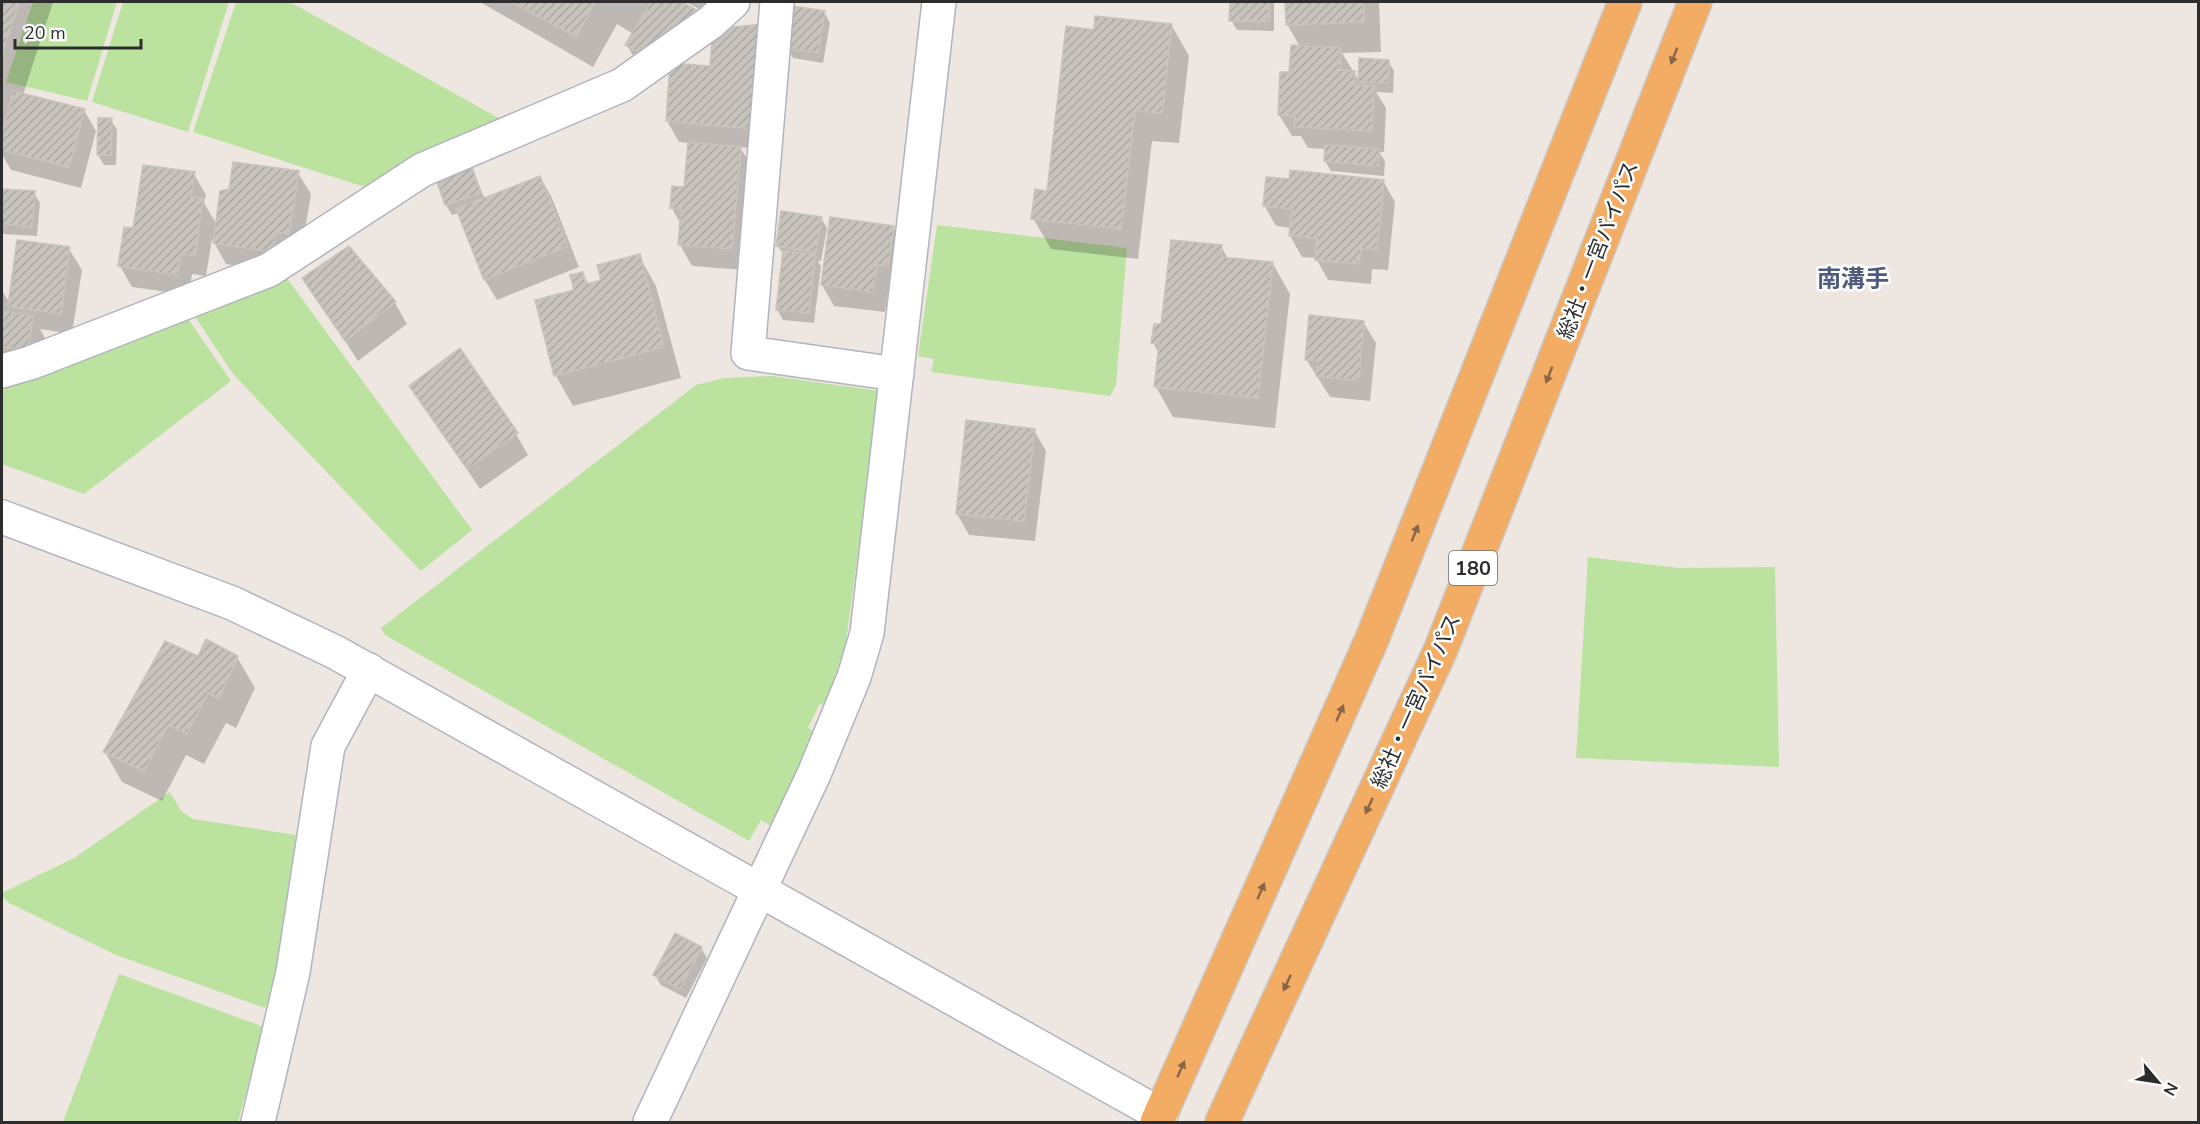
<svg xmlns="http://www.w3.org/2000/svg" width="2200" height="1124" font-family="'Nunito Sans','Noto Sans JP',sans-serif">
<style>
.grass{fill:#bce29f}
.shadow{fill:#0003}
.building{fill:url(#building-hatch);stroke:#cac3ba;stroke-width:1.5}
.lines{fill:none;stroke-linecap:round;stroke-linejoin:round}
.minor-casing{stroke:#b1b4bd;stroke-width:36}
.tertiary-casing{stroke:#b1b4bd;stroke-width:36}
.trunk-casing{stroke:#c8c8c8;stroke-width:36}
.minor{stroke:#fff;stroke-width:33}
.tertiary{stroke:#fff;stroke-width:33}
.trunk{stroke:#f3ac64;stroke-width:33}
.oneway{fill:#866646}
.labels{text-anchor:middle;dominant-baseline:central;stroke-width:5;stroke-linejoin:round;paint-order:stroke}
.shield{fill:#fff;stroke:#6c6c6c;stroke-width:1.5}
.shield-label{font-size:20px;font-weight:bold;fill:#2d2d2d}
.street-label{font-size:21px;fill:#2d2d2d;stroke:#fff}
.quarter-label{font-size:24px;font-weight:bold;fill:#4e5b7d;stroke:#fff}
</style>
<defs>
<pattern id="building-hatch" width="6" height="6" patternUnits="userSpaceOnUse" patternTransform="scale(1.5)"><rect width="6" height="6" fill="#c7c2bc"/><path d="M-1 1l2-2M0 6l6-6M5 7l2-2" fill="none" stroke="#aba7a2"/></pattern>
</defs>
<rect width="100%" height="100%" fill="#eee7e1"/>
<!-- grass -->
<path class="grass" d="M 33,2 L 117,2 L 87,101 L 6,82 Z
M 123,2 L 229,2 L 188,132 L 92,102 Z
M 236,2 L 290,2 L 515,127 L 371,189 L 193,132 Z
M 937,225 L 1127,248 L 1116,385 L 1110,396 L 931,372 L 934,359 L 918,356 Z
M 283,273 L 472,530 L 421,571 L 233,374 L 192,312 Z
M 186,316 L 231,381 L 84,494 L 2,464 L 2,383 Z
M 771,376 L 880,391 L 846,641 L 826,707 L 820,703 L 808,728 L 816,733 L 770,825 L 761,820 L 749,841 L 385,635 L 381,628 L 696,385 L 724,378 Z
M 1588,557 L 1679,568 L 1775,567 L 1779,767 L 1576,758 Z
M 170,792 L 181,811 L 193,819 L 296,835 L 273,988 L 265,1008 L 116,955 L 9,903 L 2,896 L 2,893 L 74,858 Z
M 119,974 L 264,1027 L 238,1122 L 63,1122 Z"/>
<!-- shadow -->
<path class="shadow" d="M 2,2 L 53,2 L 23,95 L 84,110 L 96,131 L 81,188 L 11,170 L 3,156 L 2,160 Z
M 480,2 L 680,2 L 698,13 L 672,64 L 712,68 L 764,150 L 740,147 L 753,169 L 744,270 L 692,266 L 680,245 L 681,225 L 672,208 L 685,189 L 690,143 L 679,142 L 667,121 L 672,65 L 639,66 L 627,45 L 633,34 L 617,24 L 593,67 Z
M 686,2 L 721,2 L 712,16 Z
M 1231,2 L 1274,2 L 1274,31 L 1237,30 L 1231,20 Z
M 1286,2 L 1379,2 L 1381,52 L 1342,53 L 1359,81 L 1388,61 L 1394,71 L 1393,93 L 1376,92 L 1386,108 L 1384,152 L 1379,152 L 1385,161 L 1384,176 L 1331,171 L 1325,161 L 1326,149 L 1308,148 L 1301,136 L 1292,136 L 1279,115 L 1300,47 L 1287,24 Z
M 824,12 L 830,23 L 823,63 L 793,58 L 787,48 Z
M 1172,26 L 1189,56 L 1179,143 L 1152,141 L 1138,259 L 1051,249 L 1033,218 L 1048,192 L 1095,31 Z
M 111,120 L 117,130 L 116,165 L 104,165 L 98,155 Z
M 470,163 L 485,199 L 540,177 L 552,198 L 579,267 L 497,300 L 485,280 L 459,213 L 452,215 L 446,205 L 436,175 Z
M 298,173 L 311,194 L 301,254 L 284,273 L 226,264 L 212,239 L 206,276 L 192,274 L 189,295 L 132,287 L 120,266 L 135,230 L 194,174 L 206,195 L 204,203 L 217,225 Z
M 1291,181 L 1383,181 L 1395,202 L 1388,270 L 1372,269 L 1371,284 L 1328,280 L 1316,258 L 1302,257 L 1290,236 L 1291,228 L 1276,226 L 1264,205 Z
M 2,190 L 34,193 L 40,203 L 37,236 L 2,234 Z
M 821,218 L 827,228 L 821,261 L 818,261 L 821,266 L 814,323 L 783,320 L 777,309 L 784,256 L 778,246 Z
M 893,227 L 905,248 L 900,286 L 889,285 L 885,312 L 834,306 L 822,285 Z
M 1221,246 L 1228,259 L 1273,264 L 1290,294 L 1275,428 L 1173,417 L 1156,387 L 1159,354 L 1153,342 Z
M 348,248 L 395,303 L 407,324 L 358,361 L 304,278 Z
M 69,249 L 82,270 L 72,334 L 40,329 L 45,338 L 39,372 L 2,366 L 2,291 L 10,303 Z
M 639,256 L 656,286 L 681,378 L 573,406 L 556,376 L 536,302 L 576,291 L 582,273 L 589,285 L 603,281 Z
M 1363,322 L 1376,343 L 1370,401 L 1330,397 L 1306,359 Z
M 411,386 L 516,434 L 528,455 L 480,489 Z
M 1034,430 L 1046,451 L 1035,541 L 969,535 L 957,514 Z
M 237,657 L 255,688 L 236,728 L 226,723 L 204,764 L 186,755 L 162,801 L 122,782 L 105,752 Z
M 701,948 L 707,958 L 686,998 L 661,985 L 655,975 Z"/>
<!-- building -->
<path class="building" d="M 2,2 L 19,2 L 2,55 Z
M 512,2 L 595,2 L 576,37 Z
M 651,2 L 683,2 L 699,12 L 645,56 L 625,45 Z
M 1230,2 L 1269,2 L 1269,21 L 1229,21 Z
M 1285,2 L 1363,2 L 1364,22 L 1286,25 Z
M 792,6 L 825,11 L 818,53 L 786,48 Z
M 1095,16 L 1172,24 L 1162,113 L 1135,111 L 1121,229 L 1031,219 L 1035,189 L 1047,191 L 1066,26 L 1094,30 Z
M 762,24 L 753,129 L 666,121 L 670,63 L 710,66 L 713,29 Z
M 1291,45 L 1341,48 L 1340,70 L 1355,71 L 1354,85 L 1374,86 L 1372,131 L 1294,127 L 1295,116 L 1278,115 L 1280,72 L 1289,72 Z
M 1359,58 L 1389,60 L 1388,83 L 1358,82 Z
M 13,91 L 85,109 L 69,167 L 2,150 L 2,134 Z
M 98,118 L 112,118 L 111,155 L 97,155 Z
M 688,142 L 741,147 L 732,249 L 678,245 L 681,209 L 670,208 L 672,186 L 684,187 Z
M 1325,145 L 1380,149 L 1378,166 L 1324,161 Z
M 470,161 L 481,193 L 445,205 L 434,174 Z
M 233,162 L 299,171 L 289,234 L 275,232 L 273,252 L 213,243 L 220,191 L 229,189 Z
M 143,165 L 195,172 L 191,197 L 203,198 L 195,256 L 180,254 L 178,275 L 118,266 L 124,227 L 133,228 Z
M 1290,170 L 1384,180 L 1377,250 L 1361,248 L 1359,264 L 1315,260 L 1317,238 L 1289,236 L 1292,209 L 1263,206 L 1266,177 L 1289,179 Z
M 540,176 L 568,246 L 484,280 L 456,209 Z
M 2,189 L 35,191 L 32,227 L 2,224 Z
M 781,211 L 822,217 L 816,252 L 776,246 Z
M 830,217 L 894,226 L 888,266 L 877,265 L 873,292 L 821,285 Z
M 17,240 L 70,247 L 61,314 L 8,306 Z
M 1171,240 L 1222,245 L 1221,257 L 1273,262 L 1258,398 L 1154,387 L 1159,344 L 1151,343 L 1154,324 L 1161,324 Z
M 349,246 L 396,302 L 345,341 L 302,278 Z
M 783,251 L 815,254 L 809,313 L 776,310 Z
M 640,254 L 664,347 L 554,376 L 535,300 L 574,290 L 570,275 L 583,272 L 586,284 L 601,280 L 597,265 Z
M 2,311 L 33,316 L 28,351 L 2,347 Z
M 1309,315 L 1364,321 L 1359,381 L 1316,376 L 1318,360 L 1305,360 Z
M 460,348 L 518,433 L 467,469 L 409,386 Z
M 966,420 L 1035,429 L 1024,521 L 956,514 Z
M 206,639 L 238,656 L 219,698 L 208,693 L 187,734 L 168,725 L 144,771 L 103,752 L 165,641 L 198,656 Z
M 675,933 L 702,947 L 680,989 L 653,975 Z"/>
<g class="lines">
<defs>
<path id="minor" d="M 777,2 L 748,353 L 897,374
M 2,371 L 30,363 L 269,270 L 422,170 L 622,85 L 711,22 L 733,2
M 258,1122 L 293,972 L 328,746 L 369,670
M 650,1122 L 814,774 L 854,677 L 867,633 L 939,2"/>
<path id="tertiary" d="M 2,517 L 232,603 L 335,652 L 1161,1115"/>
<path id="trunk" d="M 1157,1122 L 1372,639 L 1625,2
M 1222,1122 L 1441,649 L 1695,2"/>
</defs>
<!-- minor casing -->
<use href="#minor" class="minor-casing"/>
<!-- tertiary casing -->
<use href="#tertiary" class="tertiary-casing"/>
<!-- trunk casing -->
<use href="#trunk" class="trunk-casing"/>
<!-- minor -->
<use href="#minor" class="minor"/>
<!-- tertiary -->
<use href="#tertiary" class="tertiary"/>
<!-- trunk -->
<use href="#trunk" class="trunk"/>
</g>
<!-- one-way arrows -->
<defs><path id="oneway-solid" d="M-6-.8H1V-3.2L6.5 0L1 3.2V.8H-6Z" transform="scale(1.5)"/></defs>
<g class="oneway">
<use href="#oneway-solid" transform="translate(1674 56) rotate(111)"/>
<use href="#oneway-solid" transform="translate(1549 375) rotate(111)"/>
<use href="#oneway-solid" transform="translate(1415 533) rotate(-68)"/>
<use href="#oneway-solid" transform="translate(1340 713) rotate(-66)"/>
<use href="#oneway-solid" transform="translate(1369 806) rotate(115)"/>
<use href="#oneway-solid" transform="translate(1261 891) rotate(-66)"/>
<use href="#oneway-solid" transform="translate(1287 983) rotate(115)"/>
<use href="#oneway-solid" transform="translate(1181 1069) rotate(-66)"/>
</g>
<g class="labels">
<!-- shield labels -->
<rect class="shield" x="1449" y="551" width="48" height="34" rx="4.5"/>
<g class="shield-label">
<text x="1473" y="568">180</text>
</g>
<!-- street labels -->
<g class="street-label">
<text transform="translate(1598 250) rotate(-69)">総社・一宮バイパス</text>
<text transform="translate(1416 701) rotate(-66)">総社・一宮バイパス</text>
</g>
<!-- quarter labels -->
<g class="quarter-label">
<text x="1853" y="279">南溝手</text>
</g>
</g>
<!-- border -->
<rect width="2200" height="1124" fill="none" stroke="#2d2d2d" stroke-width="6"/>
<!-- north arrow -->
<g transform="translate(2158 1082) rotate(119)" stroke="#ffffff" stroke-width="4.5" paint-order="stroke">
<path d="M0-4.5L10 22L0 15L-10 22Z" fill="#2d2d2d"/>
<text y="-9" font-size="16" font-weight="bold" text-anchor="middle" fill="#2d2d2d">N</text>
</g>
<!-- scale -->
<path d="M15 39v9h126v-9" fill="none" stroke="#2d2d2d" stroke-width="3"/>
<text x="24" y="39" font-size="18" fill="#2d2d2d" stroke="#ffffff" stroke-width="4.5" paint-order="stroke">20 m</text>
</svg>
